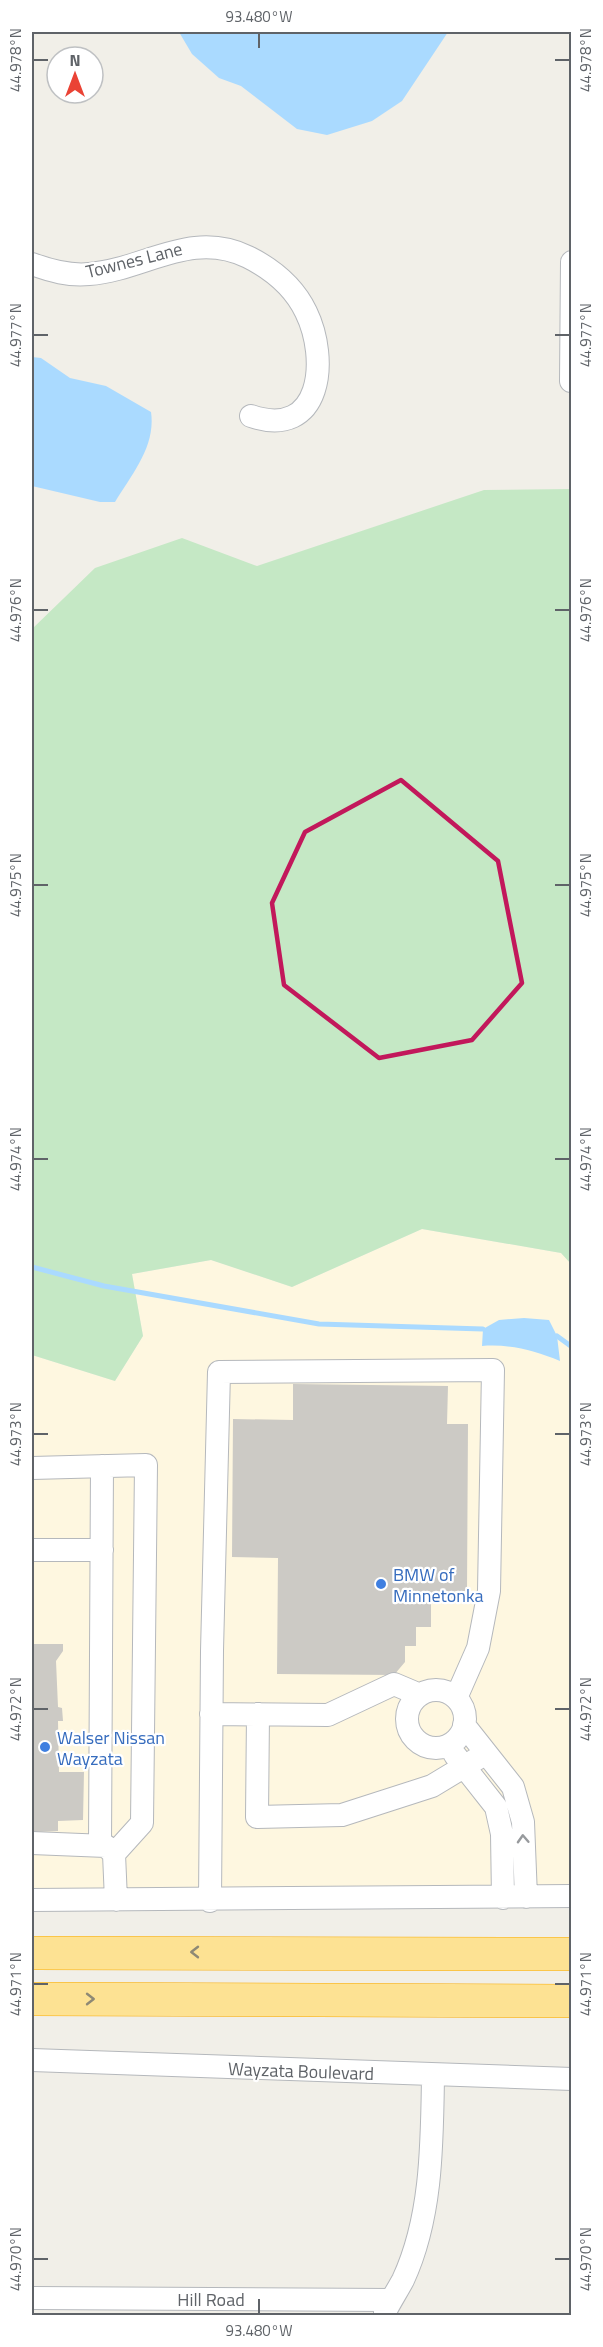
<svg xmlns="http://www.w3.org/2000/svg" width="603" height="2347" font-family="'Titillium Web',sans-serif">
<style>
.commercial{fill:#fef7e0}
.green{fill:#c5e8c5}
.water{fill:#aadaff}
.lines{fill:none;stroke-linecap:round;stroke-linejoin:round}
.stream{stroke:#aadaff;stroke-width:5}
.building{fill:#cccac5}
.minor-casing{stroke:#b5b8bc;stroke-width:24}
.highway-casing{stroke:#f9ab00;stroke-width:34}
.minor{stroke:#fff;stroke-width:22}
.highway{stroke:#fde293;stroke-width:33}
.oneway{stroke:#979a9d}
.oneway2{stroke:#8e8975}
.marked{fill:none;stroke:#c2185b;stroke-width:4.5;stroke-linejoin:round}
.ticks{fill:none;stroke:#5f6368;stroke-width:2}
.shop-dot{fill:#3f7fe0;stroke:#fff;stroke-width:2}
.labels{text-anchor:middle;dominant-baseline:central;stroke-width:4.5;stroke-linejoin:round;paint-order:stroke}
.street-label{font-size:18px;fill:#5f6368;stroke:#fff}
.shop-label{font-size:18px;fill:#366cbe;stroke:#fff;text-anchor:start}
.neatline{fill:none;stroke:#5f6368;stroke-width:2}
.ticks-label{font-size:15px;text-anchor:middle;fill:#5f6368}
</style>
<rect width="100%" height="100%" fill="#f1efe8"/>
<!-- commercial -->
<path class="commercial" d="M 422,1229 L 561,1253 L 572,1264 L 571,1896 L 32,1900 L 32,1355 L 115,1381 L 143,1336 L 132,1274 L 211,1260 L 292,1287 Z"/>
<!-- green -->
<path class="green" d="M 571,489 L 571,1264 L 561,1253 L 422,1229 L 292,1287 L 211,1260 L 132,1274 L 143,1336 L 115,1381 L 32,1355 L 32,629 L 95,568 L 182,538 L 257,566 L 484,490 Z"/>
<!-- water -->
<path class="water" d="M 179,32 L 448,32 L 402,101 L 372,121 L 327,135 L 297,129 L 241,86 L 219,78 L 192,54 Z
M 32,357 L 41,358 L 70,378 L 106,386 L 151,412 C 156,446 132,474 115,502 L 100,502 L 32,486 Z
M 524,1318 L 549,1320 L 557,1336 L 560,1361 C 534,1350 510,1344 482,1346 L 483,1329 L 499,1320 Z"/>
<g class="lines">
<!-- stream -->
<path class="stream" d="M 32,1267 L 104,1286 L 319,1324 L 483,1329
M 557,1336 L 572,1347"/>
</g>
<!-- building -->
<path class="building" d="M 293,1384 L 448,1386 L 447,1424 L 468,1424 L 467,1591 L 455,1591 L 455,1599 L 431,1598 L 431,1627 L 416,1627 L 416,1646 L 405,1646 L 405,1662 L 394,1675 L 277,1674 L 278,1558 L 232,1557 L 233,1419 L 293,1420 Z
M 32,1644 L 63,1644 L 63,1651 L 56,1661 L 58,1707 L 62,1708 L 63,1721 L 58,1721 L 59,1772 L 84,1772 L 83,1820 L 58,1821 L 58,1831 L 32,1832 Z"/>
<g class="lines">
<defs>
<path id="minor" d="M 32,264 C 51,271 69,276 89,274 C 144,270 191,229 248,257 C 272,269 294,287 306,312 C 329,359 322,440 251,416
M 571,381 L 572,262
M 32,1468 L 146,1465 L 142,1823 L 114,1854
M 32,1550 L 102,1550
M407 1719a29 29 0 1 1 58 0a29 29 0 1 1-58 0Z
M 211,1714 L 328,1715 L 394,1684 L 420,1695
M 258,1714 L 257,1817 L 342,1815 L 432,1786 L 485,1754
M 464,1725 L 513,1787 L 523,1822 L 526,1897
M 455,1755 L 496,1807 L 502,1834 L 503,1898
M 32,1843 L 106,1846 L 114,1854 L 116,1900
M 100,1845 L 102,1466
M 32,1900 L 572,1896
M 210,1901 L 212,1651 L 219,1372 L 493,1370 L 489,1591 L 478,1648 L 456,1698
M 32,2060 L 572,2079
M 32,2298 L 391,2300
M 385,2312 C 390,2302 397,2291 403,2280 C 432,2218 432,2144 433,2076"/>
<path id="highway" d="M 32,1953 L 572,1954
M 32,1999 L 572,2001"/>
</defs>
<!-- minor casing -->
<use href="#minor" class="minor-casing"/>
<!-- highway casing -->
<use href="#highway" class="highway-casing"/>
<!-- minor -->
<use href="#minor" class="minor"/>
<!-- highway -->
<use href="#highway" class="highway"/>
</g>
<!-- one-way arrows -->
<defs><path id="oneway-chevron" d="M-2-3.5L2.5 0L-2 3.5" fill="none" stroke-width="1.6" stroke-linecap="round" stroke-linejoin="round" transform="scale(1.5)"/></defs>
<use class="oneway" href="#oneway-chevron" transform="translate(523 1839) rotate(-93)"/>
<g class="oneway2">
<use href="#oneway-chevron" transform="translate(195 1952) rotate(180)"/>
<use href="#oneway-chevron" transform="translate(90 1999)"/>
</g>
<!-- marked area -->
<path class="marked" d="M 401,780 L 498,861 L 522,983 L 472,1040 L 379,1058 L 284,985 L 272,903 L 305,832 Z"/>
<!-- ticks -->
<path class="ticks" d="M 259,33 L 259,48M 33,60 L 48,60M 555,60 L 570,60M 33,335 L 48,335M 555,335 L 570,335M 33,610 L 48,610M 555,610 L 570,610M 33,885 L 48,885M 555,885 L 570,885M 33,1159 L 48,1159M 555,1159 L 570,1159M 33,1434 L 48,1434M 555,1434 L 570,1434M 33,1709 L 48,1709M 555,1709 L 570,1709M 33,1984 L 48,1984M 555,1984 L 570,1984M 33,2259 L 48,2259M 555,2259 L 570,2259M 259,2299 L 259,2314"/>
<!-- markers -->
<g class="shop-dot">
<circle cx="381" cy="1584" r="6"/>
<circle cx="45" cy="1747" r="6"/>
</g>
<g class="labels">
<!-- street labels -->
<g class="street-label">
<text transform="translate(134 260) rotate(-14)">Townes Lane</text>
<text transform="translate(301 2071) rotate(2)">Wayzata Boulevard</text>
<text x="211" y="2299">Hill Road</text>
</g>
<!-- shop labels -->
<g class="shop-label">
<text x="393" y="1574">BMW of<tspan x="393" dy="21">Minnetonka</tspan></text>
<text x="57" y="1737">Walser Nissan<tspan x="57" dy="21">Wayzata</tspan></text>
</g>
</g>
<!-- border -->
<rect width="603" height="2347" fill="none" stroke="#ffffff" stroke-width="66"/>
<!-- north arrow -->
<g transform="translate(75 75)"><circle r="28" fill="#ffffff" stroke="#bfc1c3" stroke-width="1.5"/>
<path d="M0-4.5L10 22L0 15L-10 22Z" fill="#ea4335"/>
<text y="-9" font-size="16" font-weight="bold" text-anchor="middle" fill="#5f6368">N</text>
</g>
<rect x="33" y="33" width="537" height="2281" class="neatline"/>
<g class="ticks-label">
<text x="259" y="22">93.480°W</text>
<text transform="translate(16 60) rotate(-90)" y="5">44.978°N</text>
<text transform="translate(586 60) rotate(-90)" y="5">44.978°N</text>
<text transform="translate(16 335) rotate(-90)" y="5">44.977°N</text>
<text transform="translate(586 335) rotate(-90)" y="5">44.977°N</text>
<text transform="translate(16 610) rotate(-90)" y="5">44.976°N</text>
<text transform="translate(586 610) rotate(-90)" y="5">44.976°N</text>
<text transform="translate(16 885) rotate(-90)" y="5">44.975°N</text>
<text transform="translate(586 885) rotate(-90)" y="5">44.975°N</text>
<text transform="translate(16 1159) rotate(-90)" y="5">44.974°N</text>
<text transform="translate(586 1159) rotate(-90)" y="5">44.974°N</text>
<text transform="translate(16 1434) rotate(-90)" y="5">44.973°N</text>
<text transform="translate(586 1434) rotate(-90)" y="5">44.973°N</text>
<text transform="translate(16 1709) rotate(-90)" y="5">44.972°N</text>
<text transform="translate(586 1709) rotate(-90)" y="5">44.972°N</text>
<text transform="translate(16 1984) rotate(-90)" y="5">44.971°N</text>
<text transform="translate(586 1984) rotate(-90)" y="5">44.971°N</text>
<text transform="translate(16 2259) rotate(-90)" y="5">44.970°N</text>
<text transform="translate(586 2259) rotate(-90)" y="5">44.970°N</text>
<text x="259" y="2336">93.480°W</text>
</g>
</svg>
